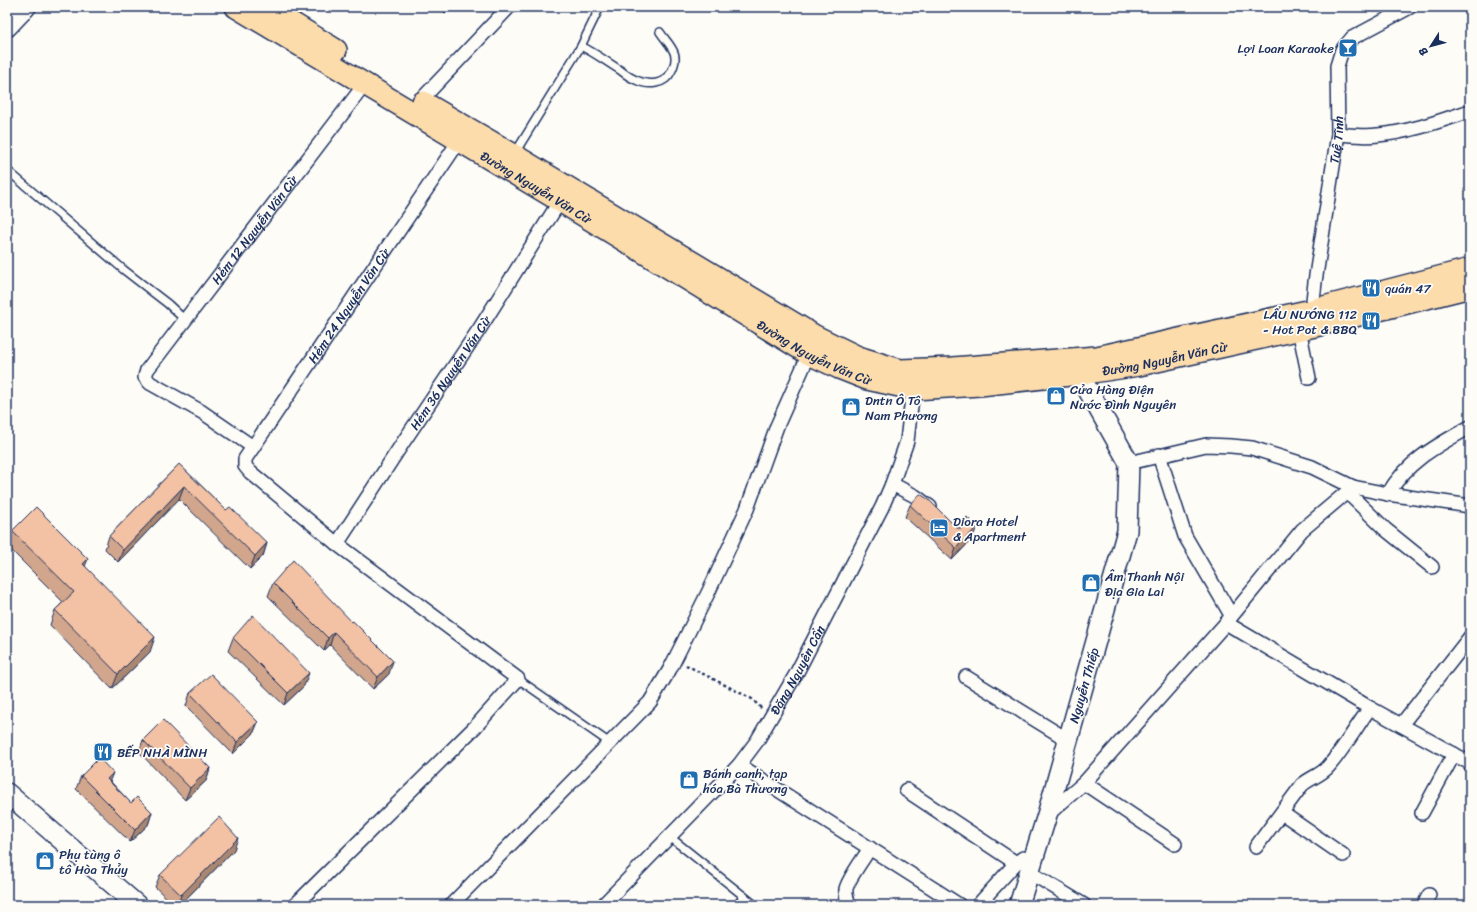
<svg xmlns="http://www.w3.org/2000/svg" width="1477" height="912" font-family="Sriracha,sans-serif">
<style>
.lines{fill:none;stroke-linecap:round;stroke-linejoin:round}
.lane-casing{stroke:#1b2f5e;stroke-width:10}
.street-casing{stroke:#1b2f5e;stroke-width:16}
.secondary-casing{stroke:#1b2f5e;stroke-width:22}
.primary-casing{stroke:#1b2f5e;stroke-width:24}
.path{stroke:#1b2f5e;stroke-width:2.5;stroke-dasharray:3 3;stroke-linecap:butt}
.lane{stroke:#fdfcf7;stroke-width:7}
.street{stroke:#fdfcf7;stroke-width:13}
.secondary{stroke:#fdfcf7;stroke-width:19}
.primary{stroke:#fddcac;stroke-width:21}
.wall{fill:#d1a68c;stroke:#1b2f5e}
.shaded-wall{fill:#aa8772;stroke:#1b2f5e}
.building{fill:#f3c1a3;stroke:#1b2f5e}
.labels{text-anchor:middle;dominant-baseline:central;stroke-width:3.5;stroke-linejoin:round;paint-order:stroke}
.poi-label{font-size:13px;fill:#1b2f5e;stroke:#fdfcf7;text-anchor:start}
.street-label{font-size:13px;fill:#1b2f5e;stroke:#fdfcf7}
</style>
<rect width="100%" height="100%" fill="#fdfcf7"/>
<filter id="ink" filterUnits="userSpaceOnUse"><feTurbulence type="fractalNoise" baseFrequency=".025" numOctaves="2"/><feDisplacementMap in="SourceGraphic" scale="8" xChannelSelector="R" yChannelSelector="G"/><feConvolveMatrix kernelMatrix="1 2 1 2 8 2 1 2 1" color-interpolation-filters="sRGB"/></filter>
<g filter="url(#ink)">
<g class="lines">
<defs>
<path id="lane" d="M 581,46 L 600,7
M 515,153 L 581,46 C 595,53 607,62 620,70 C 625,74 631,78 636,80 C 648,86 665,85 671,72 C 681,53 671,48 660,32
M 7,170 L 124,270 L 168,304 L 185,320
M 518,679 L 610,743
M 670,837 L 755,905
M 737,905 L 744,896"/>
<g id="street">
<path d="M 420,101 L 509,7"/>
<path d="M 1338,134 C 1351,135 1365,137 1378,135 C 1410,132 1440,121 1470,111"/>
<path id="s1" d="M 1312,310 L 1315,282 L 1338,134 L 1337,66 L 1342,50 L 1352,38 L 1410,7"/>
<path d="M 1299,329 L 1309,378"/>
<path id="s2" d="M 253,447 L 202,412 L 150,383 L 145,377 L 147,370 L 365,84"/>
<path d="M 1159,455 L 1185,536 L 1231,615"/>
<path d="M 1129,463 L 1206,445 L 1231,446 L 1252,448 L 1312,467 L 1353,487 L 1388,494 L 1470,506"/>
<path d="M 892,484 L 915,496 L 930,507"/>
<path d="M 1347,492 L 1385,529 L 1432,567"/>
<path d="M 1388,494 C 1407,461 1438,445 1470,427"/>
<path id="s3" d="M 337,544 L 404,441 L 480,328 L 560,201"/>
<path d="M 1226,623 L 1370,708 L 1470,763"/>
<path d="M 966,677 L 1068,740"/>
<path d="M 1401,725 L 1470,637"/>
<path d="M 739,765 L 959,905"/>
<path d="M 1084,783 L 1175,844"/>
<path d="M 906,790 L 1016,863"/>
<path d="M 1282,813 L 1343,855"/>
<path d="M 1422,813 L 1454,754"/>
<path d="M 1047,815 L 1084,783 L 1226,623 L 1302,530 L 1353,487"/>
<path d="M 1256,847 L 1302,785 C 1310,778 1321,775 1328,767 C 1343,750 1356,727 1370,708"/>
<path d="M 1029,872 L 1084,905"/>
<path id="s4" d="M 295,905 L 476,726 L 518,679 L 337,544 L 250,472 L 245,466 L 245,459 L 459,141"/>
<path d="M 451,905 L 650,702 L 670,669 L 708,593 L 747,509 L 777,426 L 809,354"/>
<path id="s5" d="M 603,905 L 739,765 L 757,741 L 796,674 L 882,507 L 892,484 L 907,441 L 913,389"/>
<path d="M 848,905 C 848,899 845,895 846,889 C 848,879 864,858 870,848"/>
<path d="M 978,905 L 1016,863 L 1023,858"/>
<path d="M 1424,905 L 1429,895"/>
</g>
<g id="secondary">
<path d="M 7,27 L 26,7"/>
<path d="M 7,793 L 137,905"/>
<path id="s6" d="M 1019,905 L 1047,815 L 1127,531 L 1129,463 L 1079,374"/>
</g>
<g id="primary">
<path id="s7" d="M 236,7 L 560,201 L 809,354 L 839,368 L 867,379 L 913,389 L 980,385 L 1079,374 L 1139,365 L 1315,326 L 1470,287"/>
<path d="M 266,7 L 336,50"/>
<path d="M 423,102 L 514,155 L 815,336 L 858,357 L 900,370 L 953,368 L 1097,357 L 1312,310 L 1470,269"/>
</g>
</defs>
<!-- lane casing -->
<use href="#lane" class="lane-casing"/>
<!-- street casing -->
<use href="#street" class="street-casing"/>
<!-- secondary casing -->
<use href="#secondary" class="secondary-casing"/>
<!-- primary casing -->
<use href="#primary" class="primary-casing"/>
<!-- path -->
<path class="path" d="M 686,665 L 752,699 L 762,709"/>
<!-- lane -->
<use href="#lane" class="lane"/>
<!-- street -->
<use href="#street" class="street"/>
<!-- secondary -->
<use href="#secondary" class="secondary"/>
<!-- primary -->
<use href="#primary" class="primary"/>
</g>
<!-- wall -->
<path class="wall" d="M 439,7 L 451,7 L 445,13 Z
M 179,464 L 226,510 L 267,543 L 263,556 L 250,569 L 179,499 L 118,562 L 105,549 L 109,536 Z
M 910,505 L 957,528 L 961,528 L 963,527 L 967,517 L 972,539 L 952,560 L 905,517 Z
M 12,531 L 85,566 L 150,652 L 112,689 L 50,625 L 55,610 L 63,602 L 7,546 Z
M 273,583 L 389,674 L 373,689 L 330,645 L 324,651 L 268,596 Z
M 233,638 L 304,686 L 284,705 L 228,651 Z
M 190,693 L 258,722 L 253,734 L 233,754 L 186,706 Z
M 143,740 L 210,768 L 206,781 L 185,800 L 139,752 Z
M 81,776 L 110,781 L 131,803 L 152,812 L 148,825 L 130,842 L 76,789 Z
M 234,850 L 180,905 L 174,905 L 155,887 L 160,875 Z"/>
<!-- shaded-wall -->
<path class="shaded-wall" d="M 447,7 L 451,7 L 445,13 Z
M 184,486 L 179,499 L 118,562 L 123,550 Z
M 977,527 L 972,539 L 952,560 L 956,548 Z
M 267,543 L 263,556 L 250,569 L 255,556 Z
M 88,559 L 82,574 L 83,564 Z
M 334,632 L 330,645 L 324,651 L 328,638 Z
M 155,637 L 150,652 L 112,689 L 118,674 Z
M 393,661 L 389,674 L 373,689 L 378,677 Z
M 309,673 L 304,686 L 284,705 L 288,693 Z
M 258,722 L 253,734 L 233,754 L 237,742 Z
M 210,768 L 206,781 L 185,800 L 190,788 Z
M 113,773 L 108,785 L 107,779 Z
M 152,812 L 148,825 L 130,842 L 135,830 Z
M 238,838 L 234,850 L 180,905 L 178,905 L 181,895 Z"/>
<!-- building -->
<path class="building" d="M 179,464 L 226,510 L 230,507 L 267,543 L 255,556 L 184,486 L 123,550 L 109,536 Z
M 920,494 L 928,499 L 957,528 L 961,528 L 965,526 L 967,523 L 967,517 L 977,527 L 956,548 L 910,505 Z
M 36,507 L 88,559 L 83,564 L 155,637 L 118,674 L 55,610 L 74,592 L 12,531 Z
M 293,560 L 352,622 L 353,621 L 393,661 L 378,677 L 334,632 L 328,638 L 273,583 Z
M 253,615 L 309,673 L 288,693 L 233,638 Z
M 211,674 L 258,722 L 237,742 L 190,693 Z
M 163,720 L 210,768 L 190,788 L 143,740 Z
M 99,758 L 113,773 L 107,779 L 131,803 L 137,797 L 152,812 L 135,830 L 81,776 Z
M 219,817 L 238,838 L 181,895 L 160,875 Z"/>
</g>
<!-- icons -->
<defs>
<symbol id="bar-square" viewBox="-11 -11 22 22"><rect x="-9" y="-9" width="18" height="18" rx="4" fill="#1f6fb2" stroke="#fdfcf7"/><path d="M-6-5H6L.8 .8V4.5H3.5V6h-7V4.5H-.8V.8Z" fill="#fff"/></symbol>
<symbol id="restaurant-square" viewBox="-11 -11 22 22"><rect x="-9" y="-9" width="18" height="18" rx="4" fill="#1f6fb2" stroke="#fdfcf7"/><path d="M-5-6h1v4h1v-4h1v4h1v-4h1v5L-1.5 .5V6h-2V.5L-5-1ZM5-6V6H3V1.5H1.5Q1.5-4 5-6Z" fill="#fff"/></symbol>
<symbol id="shop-square" viewBox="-11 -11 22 22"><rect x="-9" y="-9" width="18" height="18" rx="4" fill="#1f6fb2" stroke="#fdfcf7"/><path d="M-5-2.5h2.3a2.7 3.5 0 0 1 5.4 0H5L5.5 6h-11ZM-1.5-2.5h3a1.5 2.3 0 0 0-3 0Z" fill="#fff"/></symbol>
<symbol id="hotel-square" viewBox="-11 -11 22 22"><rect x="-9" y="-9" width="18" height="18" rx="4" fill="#1f6fb2" stroke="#fdfcf7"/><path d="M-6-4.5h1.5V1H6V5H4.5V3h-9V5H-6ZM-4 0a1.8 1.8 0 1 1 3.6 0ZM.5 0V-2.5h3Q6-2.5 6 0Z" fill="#fff"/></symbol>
</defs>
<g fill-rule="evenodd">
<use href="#bar-square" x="1337" y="37" width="22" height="22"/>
<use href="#restaurant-square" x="1360" y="277" width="22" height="22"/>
<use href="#restaurant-square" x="1360" y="310" width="22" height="22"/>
<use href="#shop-square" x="1045" y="385" width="22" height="22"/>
<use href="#shop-square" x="840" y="396" width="22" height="22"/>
<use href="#hotel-square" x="928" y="517" width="22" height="22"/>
<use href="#shop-square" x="1080" y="572" width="22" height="22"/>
<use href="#restaurant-square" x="92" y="741" width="22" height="22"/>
<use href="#shop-square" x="678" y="769" width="22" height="22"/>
<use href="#shop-square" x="34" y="850" width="22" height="22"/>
</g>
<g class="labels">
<!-- poi labels -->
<g class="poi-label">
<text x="1334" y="48" text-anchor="end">Lợi Loan Karaoke</text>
<text x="1385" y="288">quán 47</text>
<text x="1357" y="314" text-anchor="end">LẨU NƯỚNG 112<tspan x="1357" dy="15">- Hot Pot &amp; BBQ</tspan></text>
<text x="1070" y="389">Cửa Hàng Điện<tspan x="1070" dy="15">Nước Đình Nguyên</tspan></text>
<text x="865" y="400">Dntn Ô Tô<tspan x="865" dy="15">Nam Phương</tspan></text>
<text x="953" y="521">Diora Hotel<tspan x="953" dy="15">&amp; Apartment</tspan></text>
<text x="1105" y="576">Âm Thanh Nội<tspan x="1105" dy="15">Địa Gia Lai</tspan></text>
<text x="117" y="752">BẾP NHÀ MÌNH</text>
<text x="703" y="773">Bánh canh, tạp<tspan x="703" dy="15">hóa Bà Thương</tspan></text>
<text x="59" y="854">Phụ tùng ô<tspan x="59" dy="15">tô Hòa Thủy</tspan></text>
</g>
<!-- street labels -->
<g class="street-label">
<text stroke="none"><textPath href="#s1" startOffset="172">Tuệ Tĩnh</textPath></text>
<text stroke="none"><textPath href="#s7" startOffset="350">Đường Nguyễn Văn Cừ</textPath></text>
<text stroke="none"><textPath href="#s2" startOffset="313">Hẻm 12 Nguyễn Văn Cừ</textPath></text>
<text stroke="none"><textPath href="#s4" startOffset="856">Hẻm 24 Nguyễn Văn Cừ</textPath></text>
<text stroke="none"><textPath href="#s7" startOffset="674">Đường Nguyễn Văn Cừ</textPath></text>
<text stroke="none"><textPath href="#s7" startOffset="1034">Đường Nguyễn Văn Cừ</textPath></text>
<text stroke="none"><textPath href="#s3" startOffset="205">Hẻm 36 Nguyễn Văn Cừ</textPath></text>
<text stroke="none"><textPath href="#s5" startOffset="307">Đặng Nguyên Cẩn</textPath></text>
<text stroke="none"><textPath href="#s6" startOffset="229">Nguyễn Thiếp</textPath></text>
</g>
</g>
<!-- margin -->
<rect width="1477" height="912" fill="none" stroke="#fdfcf7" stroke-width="24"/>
<rect x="12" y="12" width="1453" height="888" fill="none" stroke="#1b2f5e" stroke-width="1.5" filter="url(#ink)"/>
<!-- north arrow -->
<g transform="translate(1431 46) rotate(234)" stroke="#fdfcf7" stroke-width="3" paint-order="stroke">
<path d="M0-3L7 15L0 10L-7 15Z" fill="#1b2f5e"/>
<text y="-6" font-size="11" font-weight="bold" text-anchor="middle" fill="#1b2f5e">B</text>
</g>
</svg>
